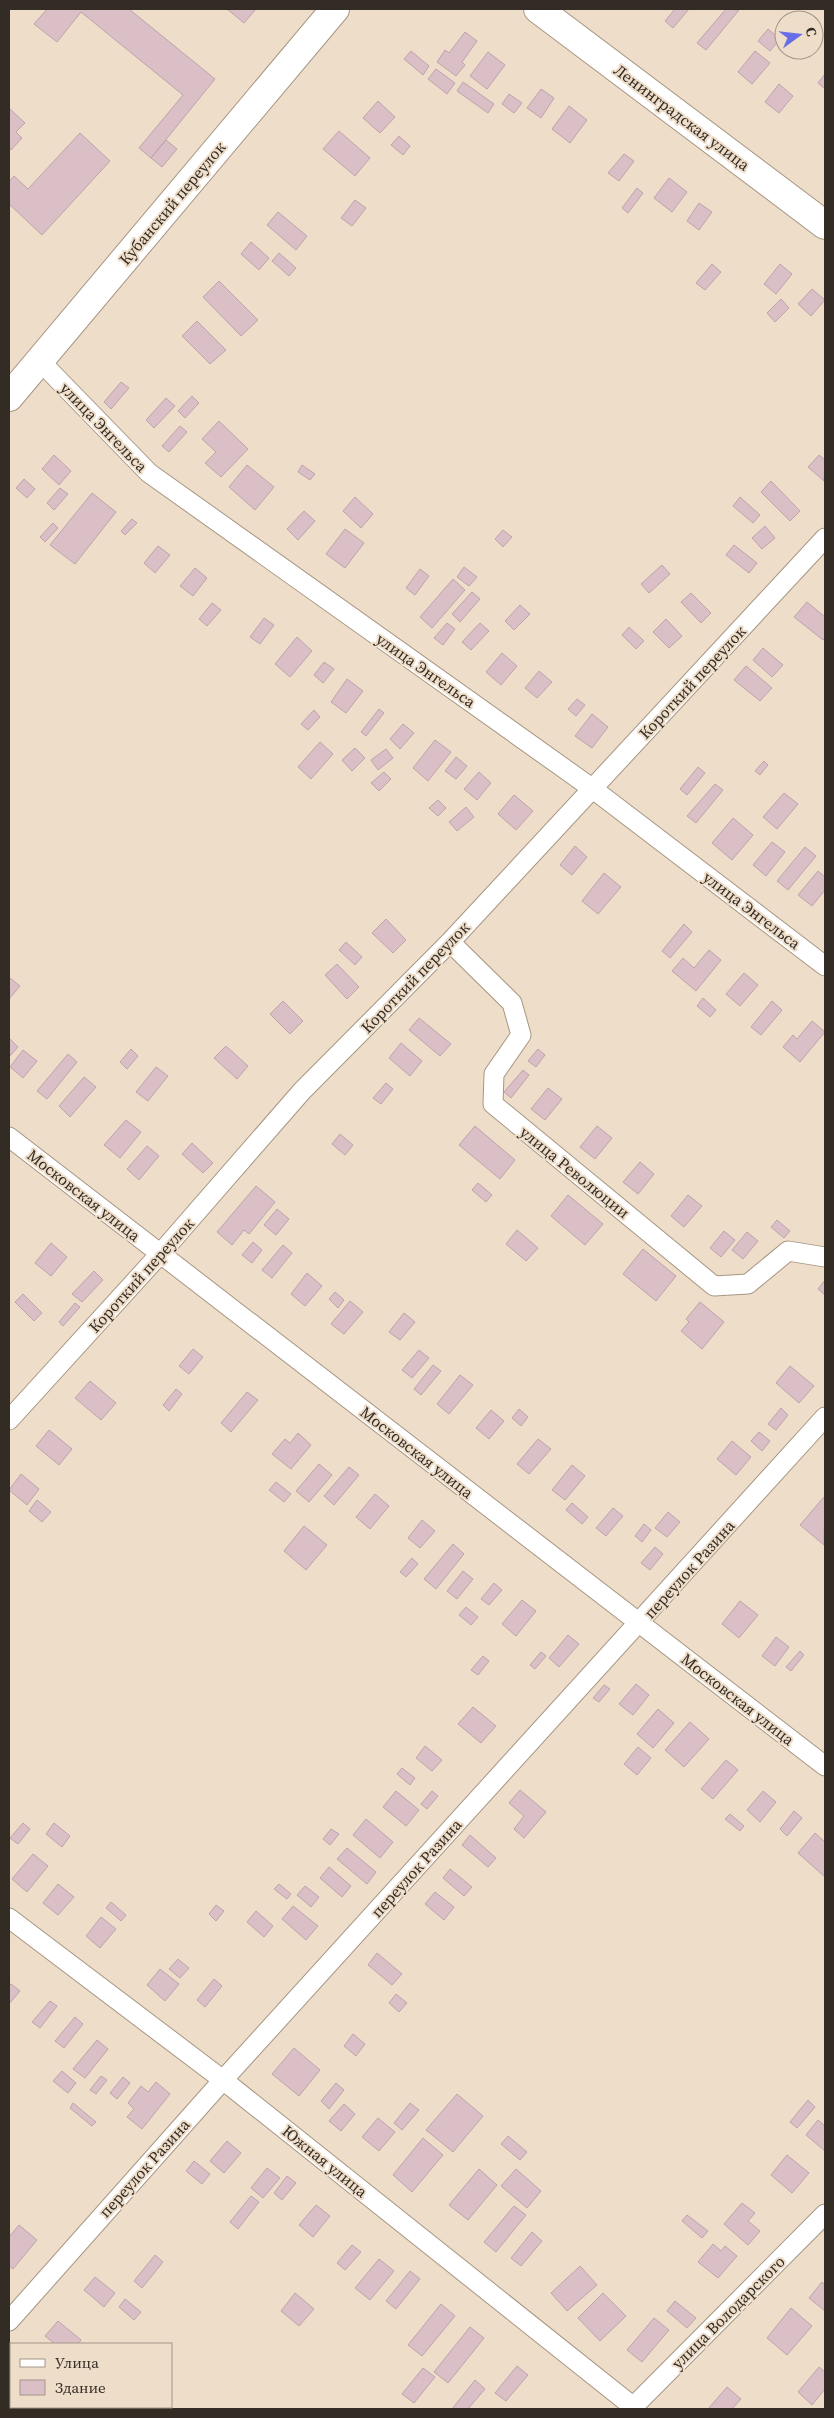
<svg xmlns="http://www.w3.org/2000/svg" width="834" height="2418" font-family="'Source Serif 4',serif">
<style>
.building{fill:#dabfc7;stroke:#bea3ab}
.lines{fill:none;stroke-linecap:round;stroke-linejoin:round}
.street-casing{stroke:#a69683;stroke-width:21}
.secondary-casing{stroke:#a69683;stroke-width:30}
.street{stroke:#fff;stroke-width:19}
.secondary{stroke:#fff;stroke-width:28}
.labels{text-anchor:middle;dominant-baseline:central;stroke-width:4;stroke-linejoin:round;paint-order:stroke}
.street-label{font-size:16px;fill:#332c25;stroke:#eeddc9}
</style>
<rect width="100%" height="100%" fill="#eeddc9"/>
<!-- building -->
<path class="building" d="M 47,9 L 129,9 L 215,79 L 151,158 L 139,148 L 183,95 L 81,12 L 57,42 L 34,24 Z
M 227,9 L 256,9 L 244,23 Z
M 675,9 L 689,9 L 673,28 L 665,21 Z
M 726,9 L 739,10 L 706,50 L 697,43 Z
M 768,29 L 780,39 L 770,51 L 758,41 Z
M 465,32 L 477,41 L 462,62 L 465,65 L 456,76 L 437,62 L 445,50 L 449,53 Z
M 411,51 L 429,66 L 423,75 L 404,59 Z
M 755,51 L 770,63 L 752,84 L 738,72 Z
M 488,52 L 505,65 L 487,89 L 470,76 Z
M 436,69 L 455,83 L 447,94 L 428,79 Z
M 825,74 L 825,89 L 818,83 Z
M 463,82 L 494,104 L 488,113 L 457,91 Z
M 779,84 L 793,96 L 779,113 L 765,102 Z
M 541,89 L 554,98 L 541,118 L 527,108 Z
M 509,94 L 522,103 L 514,113 L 502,104 Z
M 378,101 L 395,117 L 380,133 L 363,118 Z
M 569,106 L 587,120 L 570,143 L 552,129 Z
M 9,108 L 25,123 L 16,132 L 22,138 L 11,150 L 9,148 Z
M 339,131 L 370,158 L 355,176 L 323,149 Z
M 80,133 L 110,161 L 42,235 L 9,204 L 9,182 L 14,176 L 28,189 Z
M 399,136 L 410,146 L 403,155 L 391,145 Z
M 166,140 L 177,149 L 162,167 L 151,158 Z
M 624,154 L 634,161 L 619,181 L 608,173 Z
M 669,178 L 687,192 L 672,212 L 654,198 Z
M 637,188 L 643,193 L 628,213 L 622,208 Z
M 355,200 L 366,208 L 352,226 L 341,218 Z
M 699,203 L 712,212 L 699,230 L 687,221 Z
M 278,212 L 307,236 L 296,250 L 267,225 Z
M 251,242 L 269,258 L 259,270 L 241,254 Z
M 279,253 L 296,268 L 289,276 L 272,261 Z
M 712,264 L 721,272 L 705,290 L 696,283 Z
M 780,264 L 792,274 L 776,294 L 764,284 Z
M 219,281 L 258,320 L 241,336 L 203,297 Z
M 812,289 L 825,300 L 811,316 L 798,304 Z
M 781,299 L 789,308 L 775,322 L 767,313 Z
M 197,321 L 226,350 L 210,364 L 182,336 Z
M 121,382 L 129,388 L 111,409 L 104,402 Z
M 192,396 L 199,403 L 185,418 L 178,411 Z
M 166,398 L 175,406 L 154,428 L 146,420 Z
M 219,421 L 248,449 L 221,477 L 205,463 L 216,452 L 202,439 Z
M 180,426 L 187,432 L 169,452 L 162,446 Z
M 54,455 L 71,471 L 59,485 L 42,469 Z
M 819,455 L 825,460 L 824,481 L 808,467 Z
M 247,465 L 274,487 L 255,510 L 229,487 Z
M 302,465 L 315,474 L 310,480 L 298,472 Z
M 24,479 L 35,489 L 27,498 L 16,488 Z
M 771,481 L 800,511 L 790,521 L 761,492 Z
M 60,488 L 68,494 L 54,510 L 47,503 Z
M 92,493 L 116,512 L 75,564 L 50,545 Z
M 355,497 L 373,514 L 361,528 L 343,511 Z
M 740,497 L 760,515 L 753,523 L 733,506 Z
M 304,511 L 315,521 L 298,540 L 287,529 Z
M 132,519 L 137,523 L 125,535 L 121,531 Z
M 53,523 L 58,528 L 45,542 L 40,537 Z
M 765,526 L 775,538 L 762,549 L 752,538 Z
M 345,529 L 364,543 L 345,568 L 326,554 Z
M 503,530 L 512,537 L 503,547 L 495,539 Z
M 734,545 L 757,563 L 749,573 L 726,555 Z
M 158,546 L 170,555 L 155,573 L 144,563 Z
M 662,565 L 670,574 L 649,593 L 641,584 Z
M 464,567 L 477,577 L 469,586 L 457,577 Z
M 195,568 L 207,578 L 193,596 L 180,586 Z
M 420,569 L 429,576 L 415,595 L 406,588 Z
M 453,579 L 465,590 L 432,628 L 420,617 Z
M 472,592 L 480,599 L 460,622 L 452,614 Z
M 691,593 L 711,613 L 701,623 L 681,602 Z
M 807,602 L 825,617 L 825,637 L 823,640 L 794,617 Z
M 212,603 L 221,610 L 207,626 L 199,619 Z
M 520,605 L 530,614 L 514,630 L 505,621 Z
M 264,618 L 274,625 L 260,644 L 250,637 Z
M 666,619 L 682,636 L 669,648 L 653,632 Z
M 447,623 L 455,629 L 443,645 L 434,638 Z
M 480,623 L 489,631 L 471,650 L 462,642 Z
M 629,627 L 644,641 L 636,649 L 622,635 Z
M 297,637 L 312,651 L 290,677 L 275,664 Z
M 763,648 L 783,665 L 772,677 L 753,660 Z
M 502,653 L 517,666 L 501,685 L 486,672 Z
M 324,662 L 334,669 L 323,683 L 314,675 Z
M 746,666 L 772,688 L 760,701 L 734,680 Z
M 539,671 L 552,682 L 537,698 L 525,688 Z
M 347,679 L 363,691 L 346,713 L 331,702 Z
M 577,699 L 585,705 L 576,716 L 568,709 Z
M 379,709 L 384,713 L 366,736 L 361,732 Z
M 314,710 L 320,717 L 308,730 L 301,724 Z
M 592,714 L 608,727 L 592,748 L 575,736 Z
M 403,724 L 414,733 L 400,749 L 390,739 Z
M 435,740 L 451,752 L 428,781 L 413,768 Z
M 320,742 L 333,754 L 311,779 L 298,767 Z
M 355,748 L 365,758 L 352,771 L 342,760 Z
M 386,749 L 393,758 L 378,770 L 371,760 Z
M 456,757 L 467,766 L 456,779 L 445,771 Z
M 764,761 L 768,765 L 760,775 L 755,771 Z
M 698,767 L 705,773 L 687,795 L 680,789 Z
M 384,772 L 391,779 L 379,791 L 371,783 Z
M 479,772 L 491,783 L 477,800 L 464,789 Z
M 715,784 L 723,790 L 696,823 L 687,816 Z
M 784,793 L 798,804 L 777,829 L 763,817 Z
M 514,795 L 533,811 L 516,830 L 498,814 Z
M 438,800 L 446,808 L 438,816 L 429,808 Z
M 466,807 L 474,817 L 457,831 L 449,822 Z
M 733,818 L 753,835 L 732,860 L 712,843 Z
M 772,842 L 785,852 L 766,876 L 753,865 Z
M 575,846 L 587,857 L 572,875 L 560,865 Z
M 805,847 L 816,856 L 788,890 L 777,881 Z
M 818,871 L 825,877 L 825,890 L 812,906 L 798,895 Z
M 604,873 L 621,887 L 598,914 L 582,901 Z
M 386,919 L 406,940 L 393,953 L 372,933 Z
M 684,924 L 692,932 L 670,958 L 662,951 Z
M 346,942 L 362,957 L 355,965 L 339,950 Z
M 709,950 L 721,960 L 696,991 L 672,971 L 683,958 L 694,968 Z
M 337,964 L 359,987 L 347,999 L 325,975 Z
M 744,973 L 758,985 L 740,1006 L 726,994 Z
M 10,978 L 20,986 L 9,999 L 9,980 Z
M 703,998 L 716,1010 L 710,1017 L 697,1006 Z
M 283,1001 L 303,1021 L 290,1034 L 270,1014 Z
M 772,1001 L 782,1010 L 761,1035 L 751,1027 Z
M 419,1018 L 451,1044 L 440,1056 L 409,1030 Z
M 812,1021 L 825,1032 L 800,1062 L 783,1047 L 793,1035 L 797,1039 Z
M 10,1039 L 18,1047 L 9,1057 L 9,1040 Z
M 401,1043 L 422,1061 L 410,1076 L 389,1058 Z
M 226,1046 L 248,1066 L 237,1079 L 214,1058 Z
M 131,1049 L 138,1056 L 127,1069 L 120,1062 Z
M 538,1049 L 545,1055 L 536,1067 L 528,1061 Z
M 23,1050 L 37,1061 L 23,1078 L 10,1067 Z
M 68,1054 L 77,1062 L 47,1099 L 37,1091 Z
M 156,1067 L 168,1076 L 148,1101 L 136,1092 Z
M 523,1070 L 529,1075 L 511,1098 L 504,1092 Z
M 84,1077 L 96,1087 L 70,1117 L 59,1106 Z
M 386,1083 L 393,1089 L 381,1104 L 373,1098 Z
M 548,1088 L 562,1099 L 545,1120 L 531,1109 Z
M 126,1120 L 141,1132 L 120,1158 L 104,1145 Z
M 475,1126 L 515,1160 L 500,1179 L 459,1145 Z
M 597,1126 L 612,1138 L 595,1159 L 580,1147 Z
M 340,1134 L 353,1145 L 345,1155 L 332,1144 Z
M 192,1143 L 213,1163 L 203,1173 L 182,1154 Z
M 147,1146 L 159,1156 L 139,1180 L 127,1169 Z
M 640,1162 L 654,1174 L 638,1194 L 623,1182 Z
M 478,1183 L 492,1195 L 486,1202 L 472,1190 Z
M 256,1186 L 275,1202 L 249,1234 L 244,1230 L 232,1245 L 217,1232 Z
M 568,1195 L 603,1224 L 585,1245 L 551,1216 Z
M 688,1195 L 702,1206 L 684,1227 L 671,1216 Z
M 277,1209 L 289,1219 L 276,1235 L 264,1225 Z
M 777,1220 L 790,1231 L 784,1238 L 771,1227 Z
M 517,1230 L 538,1248 L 526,1261 L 506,1244 Z
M 724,1231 L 735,1240 L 721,1257 L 710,1248 Z
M 747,1232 L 758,1241 L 743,1259 L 732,1250 Z
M 253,1242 L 262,1250 L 252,1263 L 242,1255 Z
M 51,1243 L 67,1257 L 51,1276 L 35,1263 Z
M 283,1245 L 292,1253 L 272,1278 L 262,1270 Z
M 643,1249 L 676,1276 L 656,1301 L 623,1274 Z
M 94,1271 L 103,1280 L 82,1302 L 72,1294 Z
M 307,1273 L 322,1286 L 305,1306 L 291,1294 Z
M 825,1280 L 825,1295 L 818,1289 Z
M 335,1292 L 344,1300 L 338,1308 L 329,1299 Z
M 23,1294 L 42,1313 L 34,1321 L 15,1302 Z
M 350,1301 L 363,1312 L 344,1334 L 331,1324 Z
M 700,1302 L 724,1322 L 702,1349 L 681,1331 L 689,1322 L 686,1319 Z
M 75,1303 L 80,1307 L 63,1326 L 59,1322 Z
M 404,1313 L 415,1322 L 400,1340 L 389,1332 Z
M 193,1349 L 203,1357 L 189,1374 L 179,1366 Z
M 419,1350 L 429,1358 L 412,1378 L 402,1370 Z
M 433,1365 L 441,1371 L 421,1395 L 414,1389 Z
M 790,1366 L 814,1386 L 799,1403 L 776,1383 Z
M 460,1375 L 473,1385 L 449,1414 L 437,1404 Z
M 90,1381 L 116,1403 L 101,1420 L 75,1398 Z
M 176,1389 L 182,1394 L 169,1411 L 163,1405 Z
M 247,1392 L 258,1400 L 231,1432 L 221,1423 Z
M 781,1408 L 788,1415 L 776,1430 L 768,1424 Z
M 519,1409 L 528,1417 L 521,1426 L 512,1418 Z
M 491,1410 L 504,1421 L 489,1439 L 476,1428 Z
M 49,1430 L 72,1449 L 59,1465 L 36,1446 Z
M 759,1432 L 770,1441 L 762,1451 L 751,1441 Z
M 298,1433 L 311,1445 L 291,1469 L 272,1454 L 285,1439 L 290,1443 Z
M 538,1439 L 551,1449 L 529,1474 L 517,1464 Z
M 732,1441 L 751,1457 L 736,1475 L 717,1459 Z
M 319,1464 L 332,1475 L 309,1502 L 296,1491 Z
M 572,1465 L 585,1476 L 565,1500 L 552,1490 Z
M 349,1467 L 359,1475 L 334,1505 L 324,1496 Z
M 21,1474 L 39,1489 L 27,1505 L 9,1490 Z
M 276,1482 L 291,1494 L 284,1502 L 269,1490 Z
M 375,1494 L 389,1506 L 370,1529 L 356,1517 Z
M 824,1497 L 825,1498 L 824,1545 L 800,1525 Z
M 37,1500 L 51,1512 L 42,1522 L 29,1511 Z
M 572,1503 L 588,1517 L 582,1524 L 566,1510 Z
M 613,1508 L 623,1516 L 606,1536 L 596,1528 Z
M 668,1512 L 680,1522 L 667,1537 L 655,1528 Z
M 422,1520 L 435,1531 L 420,1548 L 408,1538 Z
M 644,1524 L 651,1530 L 642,1542 L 635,1536 Z
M 304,1526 L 327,1545 L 306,1570 L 284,1551 Z
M 453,1544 L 464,1554 L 436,1589 L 424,1579 Z
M 655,1547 L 663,1554 L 650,1570 L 641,1563 Z
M 412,1558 L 418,1564 L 406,1577 L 400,1572 Z
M 463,1571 L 473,1579 L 457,1599 L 447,1591 Z
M 494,1583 L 502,1590 L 489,1605 L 481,1599 Z
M 522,1600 L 536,1611 L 516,1636 L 502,1624 Z
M 740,1601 L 758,1615 L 739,1638 L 722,1624 Z
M 466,1607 L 478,1617 L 471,1625 L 459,1615 Z
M 568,1635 L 579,1644 L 559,1667 L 549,1658 Z
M 776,1637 L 789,1647 L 775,1666 L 762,1656 Z
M 800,1651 L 804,1655 L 791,1671 L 786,1667 Z
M 541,1652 L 546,1656 L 535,1669 L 530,1665 Z
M 483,1656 L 489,1661 L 478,1675 L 471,1670 Z
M 636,1684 L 649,1695 L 633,1715 L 619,1704 Z
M 604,1685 L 610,1689 L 599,1702 L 593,1698 Z
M 473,1707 L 496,1726 L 481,1743 L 458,1724 Z
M 658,1709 L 674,1723 L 653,1748 L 637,1734 Z
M 690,1722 L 709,1739 L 684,1767 L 665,1750 Z
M 425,1746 L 442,1760 L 432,1771 L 416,1758 Z
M 638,1747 L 651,1758 L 637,1775 L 624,1764 Z
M 726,1760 L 738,1770 L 713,1799 L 701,1789 Z
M 402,1768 L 415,1778 L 410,1785 L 397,1774 Z
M 520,1790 L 546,1812 L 524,1838 L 514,1829 L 524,1816 L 509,1803 Z
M 396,1791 L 419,1810 L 406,1826 L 383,1807 Z
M 432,1791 L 438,1796 L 427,1809 L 421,1804 Z
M 763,1791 L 776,1802 L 760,1822 L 747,1810 Z
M 794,1811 L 802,1818 L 787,1836 L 780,1829 Z
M 730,1814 L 744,1826 L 740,1831 L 725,1819 Z
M 366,1819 L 393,1842 L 380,1858 L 353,1835 Z
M 23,1823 L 30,1829 L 18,1844 L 10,1838 Z
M 54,1823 L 70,1836 L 62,1847 L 46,1834 Z
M 331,1829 L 339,1834 L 330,1845 L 323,1839 Z
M 815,1833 L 825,1842 L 825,1877 L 798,1853 Z
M 470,1835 L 496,1858 L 488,1867 L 462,1845 Z
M 347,1848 L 376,1872 L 367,1884 L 337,1859 Z
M 33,1854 L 48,1866 L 27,1892 L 12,1879 Z
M 329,1867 L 351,1886 L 342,1897 L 320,1878 Z
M 450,1869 L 472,1887 L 464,1896 L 443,1878 Z
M 58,1884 L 74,1897 L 58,1915 L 43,1903 Z
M 279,1884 L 291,1894 L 287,1899 L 274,1889 Z
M 305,1886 L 319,1897 L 311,1907 L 297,1895 Z
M 435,1892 L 454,1907 L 444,1920 L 425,1904 Z
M 111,1902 L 126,1915 L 121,1921 L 106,1908 Z
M 216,1905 L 224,1911 L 216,1921 L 209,1914 Z
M 293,1906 L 318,1926 L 306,1940 L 282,1919 Z
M 256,1911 L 273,1926 L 264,1937 L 247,1922 Z
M 101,1917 L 116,1929 L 100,1948 L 86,1936 Z
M 377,1953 L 402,1974 L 392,1985 L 368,1965 Z
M 178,1959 L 189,1968 L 180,1978 L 169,1969 Z
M 160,1969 L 179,1984 L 165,2001 L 147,1985 Z
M 214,1979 L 222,1986 L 205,2007 L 197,2000 Z
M 11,1984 L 20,1991 L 9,2004 L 9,1987 Z
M 396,1994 L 407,2003 L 399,2012 L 389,2003 Z
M 50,2001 L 57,2006 L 40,2028 L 32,2022 Z
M 75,2017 L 83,2024 L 64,2048 L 55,2041 Z
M 353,2034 L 365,2044 L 356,2056 L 344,2046 Z
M 97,2040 L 108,2049 L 85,2078 L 73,2069 Z
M 294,2048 L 320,2070 L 299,2096 L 272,2074 Z
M 62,2071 L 76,2083 L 68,2093 L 53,2081 Z
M 101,2076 L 107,2080 L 96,2094 L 90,2090 Z
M 123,2077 L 130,2083 L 117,2099 L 110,2093 Z
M 156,2082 L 170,2094 L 142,2129 L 127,2117 L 134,2109 L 128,2103 L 141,2086 L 148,2092 Z
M 336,2083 L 344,2090 L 329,2109 L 321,2101 Z
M 457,2094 L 483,2116 L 453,2152 L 426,2130 Z
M 808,2100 L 815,2107 L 797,2128 L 790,2122 Z
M 73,2103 L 96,2122 L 92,2126 L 70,2108 Z
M 410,2103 L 419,2110 L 402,2130 L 394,2123 Z
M 344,2104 L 355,2114 L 341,2131 L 329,2121 Z
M 378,2118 L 395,2132 L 379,2151 L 362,2137 Z
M 818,2120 L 825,2126 L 825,2151 L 806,2135 Z
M 508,2136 L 527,2152 L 520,2160 L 501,2144 Z
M 423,2138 L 443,2155 L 412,2192 L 393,2175 Z
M 227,2141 L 241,2153 L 224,2173 L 210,2161 Z
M 787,2155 L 809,2173 L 792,2193 L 771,2175 Z
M 194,2161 L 210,2174 L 202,2184 L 186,2171 Z
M 267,2168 L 280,2178 L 263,2198 L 251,2188 Z
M 479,2169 L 497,2185 L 468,2220 L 449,2205 Z
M 516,2169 L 541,2191 L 527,2208 L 501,2186 Z
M 287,2176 L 296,2183 L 282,2200 L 274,2193 Z
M 251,2196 L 259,2202 L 238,2229 L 230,2222 Z
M 742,2203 L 755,2213 L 748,2221 L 760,2231 L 748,2245 L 724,2224 Z
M 316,2205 L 330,2216 L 313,2237 L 299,2225 Z
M 514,2206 L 526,2215 L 496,2252 L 484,2242 Z
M 687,2215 L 708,2231 L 702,2238 L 682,2221 Z
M 19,2225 L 37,2240 L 13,2269 L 9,2266 L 9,2237 Z
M 532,2232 L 542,2241 L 521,2266 L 511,2258 Z
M 713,2244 L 721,2251 L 725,2246 L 737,2256 L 718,2278 L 698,2262 Z
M 352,2245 L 361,2252 L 345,2270 L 337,2263 Z
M 155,2255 L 163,2262 L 142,2288 L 134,2281 Z
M 379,2259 L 394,2271 L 370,2300 L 355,2288 Z
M 580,2266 L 597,2285 L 567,2311 L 551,2293 Z
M 410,2271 L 420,2279 L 396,2309 L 386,2301 Z
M 95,2277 L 115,2293 L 104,2307 L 84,2290 Z
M 822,2282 L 825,2285 L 825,2311 L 809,2298 Z
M 295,2293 L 314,2309 L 299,2326 L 281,2311 Z
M 603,2293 L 626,2316 L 600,2341 L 578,2318 Z
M 125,2299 L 141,2312 L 134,2320 L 119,2307 Z
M 675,2301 L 696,2318 L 687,2328 L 667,2311 Z
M 441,2304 L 455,2316 L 422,2356 L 408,2345 Z
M 791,2308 L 812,2326 L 787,2355 L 767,2338 Z
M 654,2318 L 669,2330 L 642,2362 L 627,2350 Z
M 58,2321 L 81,2340 L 78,2344 L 55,2344 L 45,2336 Z
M 470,2327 L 484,2338 L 448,2383 L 434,2372 Z
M 517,2366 L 528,2375 L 506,2401 L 495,2393 Z
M 819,2367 L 825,2372 L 825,2389 L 812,2405 L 798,2392 Z
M 423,2368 L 435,2377 L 414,2403 L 402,2394 Z
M 475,2380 L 485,2389 L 468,2409 L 452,2409 Z
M 727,2387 L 741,2399 L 732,2409 L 708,2409 Z"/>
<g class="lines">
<defs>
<path id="street" d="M 40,361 L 149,473 L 593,789 L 825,966
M 450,942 L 512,1003 L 521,1035 L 494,1074 L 493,1104 L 714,1286 L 748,1284 L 788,1251 L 825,1257
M 9,1137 L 825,1766
M 9,1420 L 160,1254 L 302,1091 L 450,942 L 825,538
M 9,1918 L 223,2080 L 636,2409
M 9,2321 L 223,2080 L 825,1417
M 631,2409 L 825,2214"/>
<path id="secondary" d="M 538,9 L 825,225
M 9,397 L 335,9"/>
</defs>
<!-- street casing -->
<use href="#street" class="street-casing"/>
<!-- secondary casing -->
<use href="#secondary" class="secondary-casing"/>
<!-- street -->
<use href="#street" class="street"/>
<!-- secondary -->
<use href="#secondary" class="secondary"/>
</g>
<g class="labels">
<!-- street labels -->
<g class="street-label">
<text transform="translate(682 117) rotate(37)">Ленинградская улица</text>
<text transform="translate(172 203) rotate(-50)">Кубанский переулок</text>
<text transform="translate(104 427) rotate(46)">улица Энгельса</text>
<text transform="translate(426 670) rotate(35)">улица Энгельса</text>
<text transform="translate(692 682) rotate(-47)">Короткий переулок</text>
<text transform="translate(752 910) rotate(37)">улица Энгельса</text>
<text transform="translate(415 977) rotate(-46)">Короткий переулок</text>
<text transform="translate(575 1172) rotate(39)">улица Революции</text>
<text transform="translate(84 1195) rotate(38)">Московская улица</text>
<text transform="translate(141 1275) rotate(-48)">Короткий переулок</text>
<text transform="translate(417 1452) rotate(38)">Московская улица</text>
<text transform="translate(689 1569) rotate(-48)">переулок Разина</text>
<text transform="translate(738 1699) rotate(38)">Московская улица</text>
<text transform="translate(416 1868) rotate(-48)">переулок Разина</text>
<text transform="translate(325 2161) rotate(39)">Южная улица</text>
<text transform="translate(144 2168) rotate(-48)">переулок Разина</text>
<text transform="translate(728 2312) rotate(-45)">улица Володарского</text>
</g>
</g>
<!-- border -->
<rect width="834" height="2418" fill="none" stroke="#332c25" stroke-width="20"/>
<!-- legend -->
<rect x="10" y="2343" width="162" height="65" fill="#eeddc9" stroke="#a39687"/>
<rect x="20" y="2359" width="25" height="8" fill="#ffffff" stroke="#a39687"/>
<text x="55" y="2368" font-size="15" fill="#332c25">Улица</text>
<rect x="20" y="2380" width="25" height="15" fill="#dabfc7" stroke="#a39687"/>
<text x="55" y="2393" font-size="15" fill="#332c25">Здание</text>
<!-- north arrow -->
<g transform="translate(799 35) rotate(75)"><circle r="24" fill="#eeddc9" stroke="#a39687"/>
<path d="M0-4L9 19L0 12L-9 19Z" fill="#686ee7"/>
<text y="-8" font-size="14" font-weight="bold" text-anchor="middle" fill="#332c25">С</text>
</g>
</svg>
